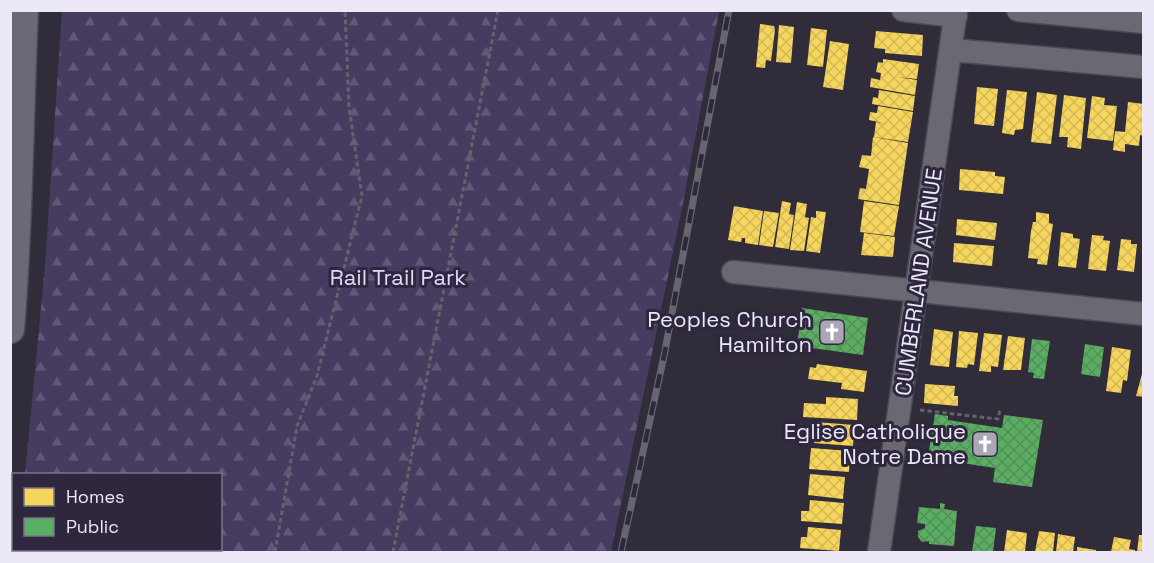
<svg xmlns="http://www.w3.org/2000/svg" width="1154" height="563" font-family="'Space Grotesk',sans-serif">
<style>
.forest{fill:url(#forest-firs)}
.homes{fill:url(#homes-cross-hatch)}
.public{fill:url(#public-cross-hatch)}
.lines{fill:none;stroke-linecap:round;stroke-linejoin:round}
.minor-casing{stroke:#4b4853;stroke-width:25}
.major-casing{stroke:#4b4853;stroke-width:31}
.path{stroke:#65626b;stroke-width:3;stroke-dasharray:4.5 3;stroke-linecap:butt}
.minor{stroke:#6b6872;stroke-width:22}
.major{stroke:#6c6875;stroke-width:28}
.rail-casing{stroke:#686570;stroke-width:7}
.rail{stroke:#2e273e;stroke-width:4.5;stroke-dasharray:14;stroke-linecap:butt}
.labels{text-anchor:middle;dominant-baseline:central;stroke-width:6;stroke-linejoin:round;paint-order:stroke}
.park-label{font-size:22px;fill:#e1d7ff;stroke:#2e273e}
.street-label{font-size:22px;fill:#ece8f8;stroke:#2e273e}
.poi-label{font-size:22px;fill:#ece8f8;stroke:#2e273e;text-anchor:end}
</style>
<defs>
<pattern id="forest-firs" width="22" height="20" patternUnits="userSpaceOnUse" patternTransform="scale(1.5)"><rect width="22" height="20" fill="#463c60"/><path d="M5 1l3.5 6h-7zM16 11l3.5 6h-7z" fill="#615878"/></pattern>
<pattern id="homes-cross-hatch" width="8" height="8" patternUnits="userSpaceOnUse" patternTransform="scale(1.5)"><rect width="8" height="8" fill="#f6d55c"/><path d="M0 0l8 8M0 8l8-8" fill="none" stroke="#d3b858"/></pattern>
<pattern id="public-cross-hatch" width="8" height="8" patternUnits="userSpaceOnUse" patternTransform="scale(1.5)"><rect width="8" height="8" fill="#5aae61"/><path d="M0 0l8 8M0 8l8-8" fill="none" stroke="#548f5a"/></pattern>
</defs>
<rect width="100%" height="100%" fill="#302c39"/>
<!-- forest -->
<path class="forest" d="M 62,11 L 719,11 L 683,203 L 611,552 L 18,552 L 18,550 L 220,550 L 220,474 L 25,474 L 45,266 Z"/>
<!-- homes -->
<path class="homes" d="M 760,24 L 774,26 L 775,30 L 771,61 L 766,60 L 765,68 L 756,67 Z
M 779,25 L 794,27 L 791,63 L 776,62 Z
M 811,28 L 827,30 L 823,67 L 807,65 Z
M 876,31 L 923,35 L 922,56 L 885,53 L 885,49 L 874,48 Z
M 830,41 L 849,44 L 843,90 L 823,87 Z
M 883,59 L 919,64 L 917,79 L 897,77 L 917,80 L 915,95 L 870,87 L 871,78 L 880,80 L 881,73 L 876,72 L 878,62 L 883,63 Z
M 977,87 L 998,89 L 994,126 L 974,124 Z
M 879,90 L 915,96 L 913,111 L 872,104 L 873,97 L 878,98 Z
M 1007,90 L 1027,92 L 1023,129 L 1015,130 L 1014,135 L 1002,133 Z
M 1037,92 L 1057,95 L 1051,144 L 1031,142 Z
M 1064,95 L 1086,98 L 1081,149 L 1067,147 L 1068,137 L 1059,137 Z
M 1092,96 L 1105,98 L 1104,105 L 1117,106 L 1113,141 L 1087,138 Z
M 1128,102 L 1144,104 L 1144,136 L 1140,135 L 1139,146 L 1125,144 L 1125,152 L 1113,150 L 1115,131 L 1125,132 Z
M 878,106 L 913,112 L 908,142 L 874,137 L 876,122 L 887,124 L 869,120 L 870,112 L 877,113 Z
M 873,137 L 908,143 L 899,205 L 858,199 L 860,188 L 866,189 L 869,169 L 859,167 L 862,155 L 871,156 Z
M 960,169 L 995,172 L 995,176 L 1005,177 L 1003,194 L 959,190 Z
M 782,201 L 791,203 L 789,214 L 794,215 L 789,249 L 775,247 Z
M 864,201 L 899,206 L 894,236 L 860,232 Z
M 797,202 L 807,204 L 805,217 L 809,218 L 804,251 L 790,250 Z
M 734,206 L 763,211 L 758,245 L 745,243 L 745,238 L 742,238 L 741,242 L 728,240 Z
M 764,211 L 779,213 L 773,247 L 759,245 Z
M 816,211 L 826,212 L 820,253 L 806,251 L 811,217 L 816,218 Z
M 1036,212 L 1049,214 L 1049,223 L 1053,224 L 1047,265 L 1037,264 L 1038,259 L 1028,258 L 1031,231 L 1033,222 L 1036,222 Z
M 957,219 L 997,223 L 995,240 L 956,235 Z
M 1061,232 L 1073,234 L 1073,238 L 1080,239 L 1076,268 L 1058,266 Z
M 864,233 L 895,237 L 893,257 L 861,255 Z
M 1092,235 L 1104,236 L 1103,240 L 1110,241 L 1106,271 L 1088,269 Z
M 1121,239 L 1131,240 L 1131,244 L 1137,244 L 1134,272 L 1117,270 Z
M 954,243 L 994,246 L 992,266 L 953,262 Z
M 934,329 L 953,332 L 949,367 L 930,365 Z
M 959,331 L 978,333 L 974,365 L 968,364 L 967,368 L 956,367 Z
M 984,333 L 1002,335 L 998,367 L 991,366 L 991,372 L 979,371 Z
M 1008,336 L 1025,338 L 1021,370 L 1003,370 Z
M 1112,347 L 1131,350 L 1127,381 L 1123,380 L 1121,393 L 1106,391 Z
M 817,364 L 867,371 L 864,392 L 841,389 L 842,383 L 808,379 L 810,367 L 816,368 Z
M 1142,374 L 1144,374 L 1144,397 L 1136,396 Z
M 925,384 L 955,386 L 954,396 L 958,396 L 958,406 L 924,403 Z
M 826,397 L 858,399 L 857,420 L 803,417 L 804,403 L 826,404 Z
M 815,422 L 855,425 L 853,446 L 814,443 Z
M 811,448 L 850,451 L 849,472 L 809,469 Z
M 810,474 L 845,477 L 843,499 L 808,495 Z
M 810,500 L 844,503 L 842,524 L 801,521 L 801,511 L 809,511 Z
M 808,527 L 841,530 L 839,551 L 800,548 L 801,537 L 807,537 Z
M 1007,530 L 1027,533 L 1025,552 L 1004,552 Z
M 1039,531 L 1055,533 L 1053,552 L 1035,552 Z
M 1058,534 L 1075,537 L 1073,552 L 1056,552 Z
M 1139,535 L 1144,535 L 1144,552 L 1137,552 Z
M 1114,537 L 1131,540 L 1129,549 L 1135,550 L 1135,552 L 1111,552 Z
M 1077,547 L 1096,550 L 1096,552 L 1077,552 Z"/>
<!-- public -->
<path class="public" d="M 802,308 L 868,318 L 863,355 L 797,346 Z
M 1032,339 L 1050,341 L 1044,379 L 1033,378 L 1034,373 L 1028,372 Z
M 1085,344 L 1104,347 L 1100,377 L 1081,374 Z
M 935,414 L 948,416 L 948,420 L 1002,428 L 1004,415 L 1043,420 L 1032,487 L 993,482 L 995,468 L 942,460 L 941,465 L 927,463 Z
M 940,503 L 945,504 L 944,509 L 957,511 L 954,546 L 929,544 L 929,541 L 922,542 L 918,537 L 918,531 L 925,528 L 925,524 L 917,523 L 919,507 L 940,509 Z
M 976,526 L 996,528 L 993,552 L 972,552 Z"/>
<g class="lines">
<defs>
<path id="minor" d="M 903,10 L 956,16
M 1018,10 L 1144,22
M 952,50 L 1144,67
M 733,272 L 1144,314
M 879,552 L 956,10"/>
<path id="major" d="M 10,329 C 19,223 19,117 24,10"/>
</defs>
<!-- minor casing -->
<use href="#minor" class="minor-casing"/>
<!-- major casing -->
<use href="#major" class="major-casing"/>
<!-- path -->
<path class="path" d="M 920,410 L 998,419 L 1000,409
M 275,552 L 297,426 L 317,376 L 362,196 L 349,107 L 345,10
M 393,552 L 498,10"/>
<!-- minor -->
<use href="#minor" class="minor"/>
<!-- major -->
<use href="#major" class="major"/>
<defs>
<path id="rail" d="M 621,552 L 664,356 L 729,10"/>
</defs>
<!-- rail casing -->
<use href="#rail" class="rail-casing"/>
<!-- rail -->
<use href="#rail" class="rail"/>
</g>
<!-- icons -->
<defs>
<symbol id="church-square" viewBox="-11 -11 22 22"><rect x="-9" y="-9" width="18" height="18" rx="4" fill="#aaa6b5" stroke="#2e273e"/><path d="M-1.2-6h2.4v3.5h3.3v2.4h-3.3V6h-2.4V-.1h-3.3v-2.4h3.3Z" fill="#fff"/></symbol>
</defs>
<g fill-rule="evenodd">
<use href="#church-square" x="817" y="317" width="30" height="30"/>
<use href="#church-square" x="970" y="429" width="30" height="30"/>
</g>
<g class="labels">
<!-- park labels -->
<g class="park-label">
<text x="398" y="277">Rail Trail Park</text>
</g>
<!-- street labels -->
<g class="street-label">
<text transform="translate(918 282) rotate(-82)">CUMBERLAND AVENUE</text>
</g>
<!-- poi labels -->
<g class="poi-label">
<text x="812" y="319">Peoples Church<tspan x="812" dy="25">Hamilton</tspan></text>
<text x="966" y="431">Eglise Catholique<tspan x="966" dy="25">Notre Dame</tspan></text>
</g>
</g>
<!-- border -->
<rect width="1154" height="563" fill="none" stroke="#ece8f8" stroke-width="24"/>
<!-- legend -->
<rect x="12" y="473" width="210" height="78" fill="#2e273e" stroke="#7a7488" stroke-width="1.5"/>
<rect x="24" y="488" width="30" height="18" fill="#f6d55c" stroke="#7a7488" stroke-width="1.5"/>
<text x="66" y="503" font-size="18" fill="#ece8f8">Homes</text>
<rect x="24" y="518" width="30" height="18" fill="#5aae61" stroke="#7a7488" stroke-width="1.5"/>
<text x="66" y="533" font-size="18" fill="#ece8f8">Public</text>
</svg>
